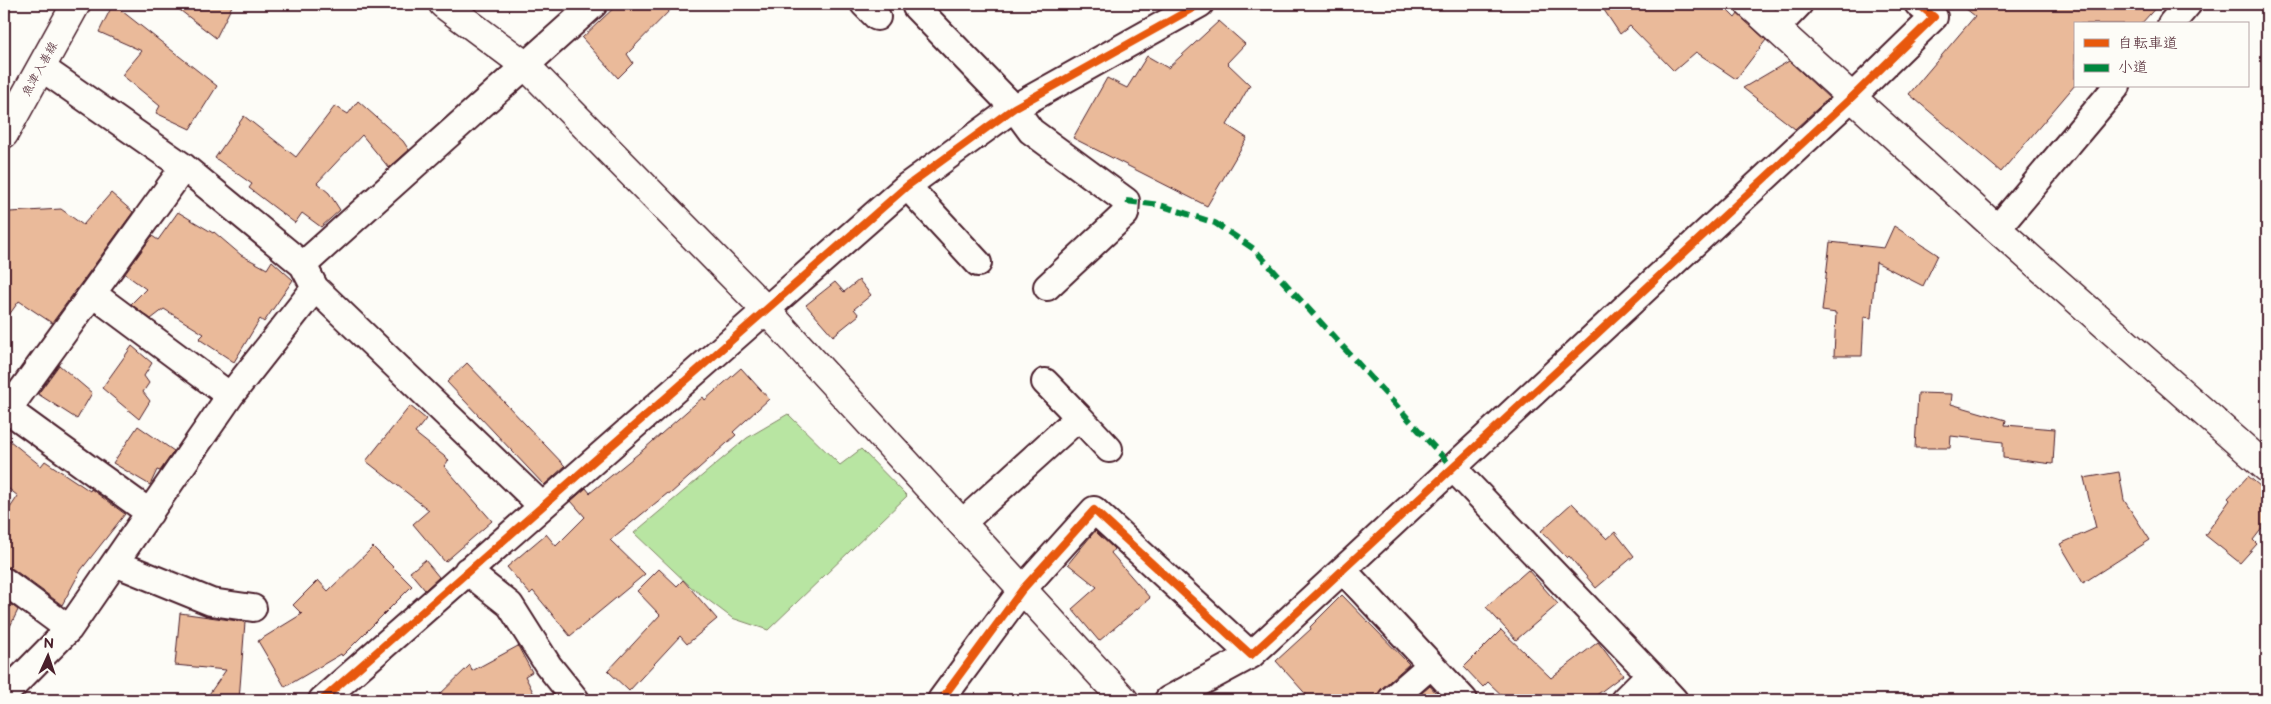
<svg xmlns="http://www.w3.org/2000/svg" width="2271" height="704" font-family="'Balsamiq Sans','Klee One',sans-serif">
<style>
.green{fill:#b8e5a2;stroke:#818266}
.building{fill:#eaba9a;stroke:#4a1f2b}
.lines{fill:none;stroke-linecap:round;stroke-linejoin:round}
.street-casing{stroke:#4a1f2b;stroke-width:30}
.secondary-casing{stroke:#4a1f2b;stroke-width:31}
.street{stroke:#fdfcf7;stroke-width:26}
.secondary{stroke:#fdfcf7;stroke-width:28}
.quiet{stroke:#00873e;stroke-width:6;stroke-dasharray:12 6;stroke-linecap:butt}
.cycleway-casing{stroke:#fdfcf7;stroke-width:11}
.cycleway{stroke:#e8590c;stroke-width:8}
.labels{text-anchor:middle;dominant-baseline:central;stroke-width:4.5;stroke-linejoin:round;paint-order:stroke}
.street-label{font-size:12px;fill:#4a1f2b;stroke:#fdfcf7}
</style>
<rect width="100%" height="100%" fill="#fdfcf7"/>
<filter id="ink" filterUnits="userSpaceOnUse"><feTurbulence type="fractalNoise" baseFrequency=".02" numOctaves="2"/><feDisplacementMap in="SourceGraphic" scale="10" xChannelSelector="R" yChannelSelector="G"/><feConvolveMatrix kernelMatrix="1 2 1 2 8 2 1 2 1" color-interpolation-filters="sRGB"/></filter>
<g filter="url(#ink)">
<!-- green -->
<path class="green" d="M 788,414 L 840,465 L 861,449 L 907,496 L 768,630 L 732,618 L 691,587 L 634,533 L 747,438 Z"/>
<!-- building -->
<path class="building" d="M 113,4 L 217,86 L 190,129 L 156,113 L 160,106 L 122,75 L 142,51 L 99,32 Z
M 172,4 L 233,4 L 216,38 Z
M 618,4 L 676,4 L 627,54 L 633,63 L 618,78 L 582,38 Z
M 1600,4 L 1721,4 L 1735,18 L 1738,14 L 1766,40 L 1736,79 L 1696,52 L 1674,71 L 1630,26 L 1620,34 Z
M 1960,4 L 2159,4 L 2141,24 L 2075,24 L 2075,85 L 2001,172 L 1909,94 L 1975,16 Z
M 1219,21 L 1245,44 L 1227,63 L 1250,85 L 1227,125 L 1247,138 L 1207,206 L 1073,138 L 1107,78 L 1127,88 L 1147,56 L 1168,68 Z
M 1789,61 L 1829,98 L 1795,129 L 1743,88 Z
M 358,101 L 403,141 L 409,150 L 389,168 L 362,135 L 317,183 L 329,193 L 340,210 L 321,227 L 302,213 L 295,223 L 249,188 L 252,184 L 215,158 L 244,116 L 296,157 L 335,106 L 348,114 Z
M 111,193 L 133,212 L 52,323 L 19,301 L 4,322 L 4,222 L 10,212 L 61,209 L 83,225 Z
M 178,212 L 213,233 L 214,232 L 241,255 L 267,269 L 272,261 L 293,280 L 264,322 L 260,319 L 234,362 L 199,339 L 204,334 L 164,309 L 151,319 L 131,304 L 146,289 L 125,274 L 152,236 L 158,240 Z
M 1894,226 L 1938,255 L 1923,286 L 1876,262 L 1871,318 L 1864,317 L 1862,356 L 1834,356 L 1836,313 L 1822,311 L 1830,242 L 1884,248 Z
M 859,280 L 871,295 L 854,309 L 859,315 L 833,336 L 806,305 L 835,282 L 844,292 Z
M 132,346 L 152,363 L 144,376 L 149,383 L 143,392 L 150,401 L 139,419 L 102,388 Z
M 467,363 L 565,466 L 544,485 L 447,382 Z
M 59,365 L 92,393 L 77,419 L 38,394 Z
M 741,368 L 769,399 L 733,432 L 736,435 L 670,494 L 668,493 L 610,540 L 645,574 L 570,636 L 533,591 L 530,594 L 507,567 L 546,534 L 556,546 L 585,517 L 571,501 L 586,488 L 590,493 L 644,449 L 703,397 L 705,400 Z
M 1918,393 L 1952,394 L 1951,404 L 2006,420 L 2005,425 L 2055,429 L 2053,464 L 2003,458 L 2003,442 L 1951,436 L 1950,448 L 1915,448 Z
M 410,406 L 426,419 L 415,433 L 449,460 L 444,466 L 492,521 L 445,562 L 413,524 L 429,510 L 366,461 Z
M 138,426 L 174,451 L 160,471 L 157,470 L 150,485 L 113,463 Z
M 4,436 L 41,466 L 45,461 L 90,491 L 91,489 L 125,514 L 81,570 L 62,605 L 13,569 L 4,566 L 4,517 L 18,496 L 4,485 Z
M 2119,472 L 2124,500 L 2150,540 L 2083,583 L 2060,544 L 2096,528 L 2084,478 Z
M 2248,476 L 2267,492 L 2267,522 L 2253,540 L 2257,544 L 2240,563 L 2205,535 L 2230,500 L 2228,498 Z
M 1572,503 L 1607,539 L 1615,532 L 1634,556 L 1596,588 L 1569,556 L 1567,558 L 1541,531 Z
M 1095,531 L 1114,549 L 1111,553 L 1150,598 L 1099,641 L 1072,609 L 1097,587 L 1068,564 Z
M 373,547 L 412,586 L 342,656 L 341,654 L 285,687 L 258,641 L 302,614 L 293,605 L 318,580 L 328,591 Z
M 425,560 L 439,577 L 425,590 L 410,572 Z
M 659,569 L 677,586 L 683,580 L 717,619 L 687,644 L 680,636 L 629,691 L 608,671 L 660,615 L 637,591 Z
M 1528,570 L 1558,604 L 1516,640 L 1486,607 Z
M 1342,595 L 1409,664 L 1381,689 L 1376,700 L 1311,700 L 1276,661 L 1311,629 L 1310,627 Z
M 4,599 L 18,610 L 4,639 Z
M 180,613 L 245,622 L 239,700 L 205,700 L 226,670 L 175,665 Z
M 1501,630 L 1551,678 L 1598,642 L 1623,675 L 1590,700 L 1507,700 L 1488,682 L 1483,687 L 1464,667 Z
M 518,646 L 532,672 L 525,676 L 537,700 L 434,700 L 470,665 L 472,671 Z
M 1430,686 L 1442,700 L 1414,700 Z"/>
<g class="lines">
<defs>
<path id="street" d="M 864,4 L 877,17
M 916,7 L 1014,108 L 1031,131 L 1126,201 L 1125,214 L 1047,287
M 2171,24 L 2188,4
M 1776,28 L 1799,4
M 42,68 L 184,167 L 303,265 L 315,288 L 542,506
M 907,186 L 978,263
M 1997,229 L 2117,86
M 303,265 L 594,4
M 93,294 L 230,396
M 8,410 L 150,513
M 4,415 L 184,167
M 1079,417 L 1109,449
M 1453,468 L 1650,674 L 1624,700
M 962,523 L 1079,417 L 1045,382
M 115,563 L 211,602 L 253,608
M 1343,570 L 1464,700
M 467,571 L 510,605 L 548,665 L 576,700
M 4,581 L 69,629
M 1650,674 L 1674,700
M 4,695 L 69,629 L 230,396 L 315,288
M 322,700 L 907,186 L 1014,108 L 1200,4
M 941,700 L 1022,590 L 1094,510 L 1251,655 L 1851,98 L 1934,17 L 1918,4
M 1168,700 L 1251,655
M 1391,700 L 1430,666"/>
<path id="secondary" d="M 443,4 L 526,66 L 765,309 L 1124,700
M 1749,4 L 1997,229 L 2267,468
M 4,134 L 76,4"/>
</defs>
<!-- street casing -->
<use href="#street" class="street-casing"/>
<!-- secondary casing -->
<use href="#secondary" class="secondary-casing"/>
<!-- street -->
<use href="#street" class="street"/>
<!-- secondary -->
<use href="#secondary" class="secondary"/>
<!-- quiet -->
<path class="quiet" d="M 1126,201 L 1160,205 L 1215,223 L 1254,249 L 1453,468"/>
<defs>
<path id="cycleway" d="M 322,700 L 907,186 L 1014,108 L 1200,4
M 941,700 L 1022,590 L 1094,510 L 1251,655 L 1851,98 L 1934,17 L 1918,4"/>
</defs>
<!-- cycleway casing -->
<use href="#cycleway" class="cycleway-casing"/>
<!-- cycleway -->
<use href="#cycleway" class="cycleway"/>
</g>
</g>
<g class="labels">
<!-- street labels -->
<g class="street-label">
<text transform="translate(40 69) rotate(-61)">魚津入善線</text>
</g>
</g>
<!-- margin -->
<rect width="2271" height="704" fill="none" stroke="#fdfcf7" stroke-width="20"/>
<rect x="10" y="10" width="2251" height="684" fill="none" stroke="#4a1f2b" stroke-width="2" filter="url(#ink)"/>
<!-- legend -->
<rect x="2074" y="22" width="175" height="65" fill="#fdfcf7" stroke="#b5a4a5"/>
<rect x="2084" y="39" width="25" height="8" fill="#e8590c" stroke="#b5a4a5"/>
<text x="2118" y="48" font-size="15" fill="#4a1f2b">自転車道</text>
<rect x="2084" y="64" width="25" height="8" fill="#00873e" stroke="#b5a4a5"/>
<text x="2118" y="72" font-size="15" fill="#4a1f2b">小道</text>
<!-- north arrow -->
<g transform="translate(48 656) rotate(3)" stroke="#fdfcf7" stroke-width="4" paint-order="stroke">
<path d="M0-4L9 19L0 12L-9 19Z" fill="#4a1f2b"/>
<text y="-8" font-size="14" font-weight="bold" text-anchor="middle" fill="#4a1f2b">N</text>
</g>
</svg>
